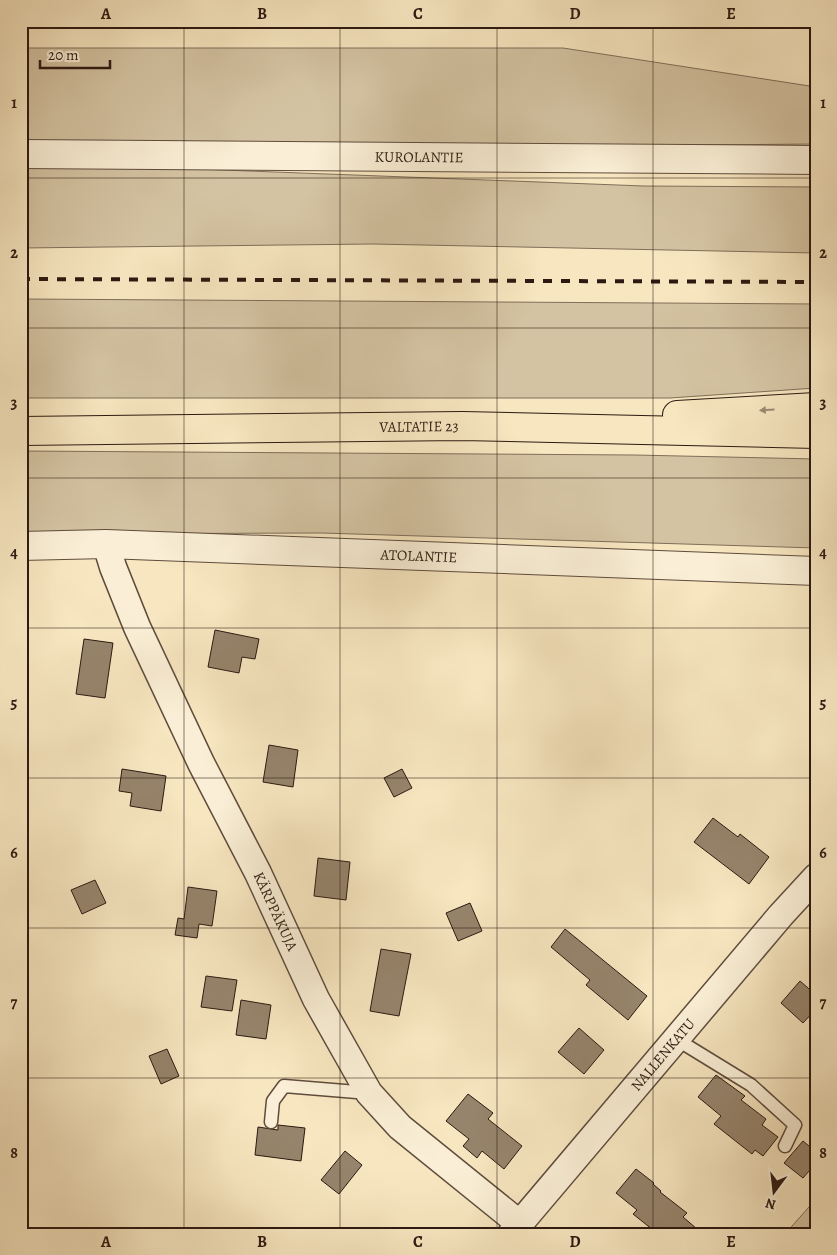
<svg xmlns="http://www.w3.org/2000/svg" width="837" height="1255" font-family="Alegreya,serif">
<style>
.green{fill:#d4c3a2;stroke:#806e5a}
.building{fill:#96846c;stroke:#2c1911}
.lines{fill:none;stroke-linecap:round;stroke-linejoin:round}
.service-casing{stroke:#5f4c3d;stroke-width:15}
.minor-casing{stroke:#5f4c3d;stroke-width:29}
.tertiary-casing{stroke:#5f4c3d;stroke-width:30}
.trunk-casing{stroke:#2c1911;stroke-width:30}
.service{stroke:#faefd6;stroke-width:12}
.minor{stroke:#faefd6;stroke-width:26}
.tertiary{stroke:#faefd6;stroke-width:28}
.trunk{stroke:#f7e6c0;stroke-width:28}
.rail{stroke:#2c1911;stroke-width:4;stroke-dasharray:9 9;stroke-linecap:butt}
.oneway{fill:#9c8a71}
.grid{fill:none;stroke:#2c1911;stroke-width:1;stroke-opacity:0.55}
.labels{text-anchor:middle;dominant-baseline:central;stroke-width:4;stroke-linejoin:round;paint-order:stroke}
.street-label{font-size:15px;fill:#2c1911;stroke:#faefd6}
.neatline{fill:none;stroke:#2c1911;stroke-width:2}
.grid-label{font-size:16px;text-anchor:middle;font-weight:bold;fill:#2c1911}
</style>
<rect width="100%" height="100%" fill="#f7e6c0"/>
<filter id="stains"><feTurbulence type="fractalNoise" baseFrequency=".004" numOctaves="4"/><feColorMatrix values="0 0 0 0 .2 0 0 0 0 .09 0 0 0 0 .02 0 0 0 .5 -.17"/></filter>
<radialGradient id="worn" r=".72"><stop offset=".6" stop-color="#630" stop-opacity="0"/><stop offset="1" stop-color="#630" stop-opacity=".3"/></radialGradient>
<!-- green -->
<path class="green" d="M 21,48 L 563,48 L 816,87 L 816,144 L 21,151 Z
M 21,164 L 90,165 L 644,186 L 816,187 L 816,253 L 373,244 L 21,248 Z
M 21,299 L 816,304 L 816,388 L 670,398 L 21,398 Z
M 21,451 L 635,455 L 816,459 L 816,548 L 321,533 L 21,534 Z
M 816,1199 L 816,1234 L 785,1234 Z"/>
<!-- building -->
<path class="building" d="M 215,630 L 259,639 L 255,659 L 242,657 L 239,673 L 208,667 Z
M 84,639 L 113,643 L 105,698 L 76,694 Z
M 269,745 L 298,750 L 293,787 L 263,782 Z
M 122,769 L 166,776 L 161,811 L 130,806 L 132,793 L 119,791 Z
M 402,769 L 412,788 L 394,797 L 384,778 Z
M 713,818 L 738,837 L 740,834 L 769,857 L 749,884 L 694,842 Z
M 318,858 L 350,862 L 346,900 L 314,896 Z
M 95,880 L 106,903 L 82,914 L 71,890 Z
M 188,887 L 217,891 L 212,926 L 199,924 L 197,938 L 175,935 L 178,918 L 184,919 Z
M 470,903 L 482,931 L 458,941 L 446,913 Z
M 565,929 L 647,996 L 628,1020 L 586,985 L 590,980 L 551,947 Z
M 381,949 L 411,954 L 399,1016 L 370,1011 Z
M 206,976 L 237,980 L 232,1011 L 201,1007 Z
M 800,981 L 816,995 L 816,1009 L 803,1023 L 781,1003 Z
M 241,1000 L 271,1005 L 266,1039 L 236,1035 Z
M 579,1028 L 604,1050 L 584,1074 L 558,1052 Z
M 167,1049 L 179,1076 L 161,1084 L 149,1056 Z
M 716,1075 L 745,1096 L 741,1100 L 766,1119 L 762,1125 L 778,1137 L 763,1156 L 755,1150 L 752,1154 L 714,1124 L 721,1116 L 698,1097 Z
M 468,1094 L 493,1113 L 488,1119 L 522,1146 L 504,1169 L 482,1151 L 477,1158 L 463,1146 L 469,1139 L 446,1121 Z
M 278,1125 L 305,1128 L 301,1161 L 255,1155 L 258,1127 L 278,1130 Z
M 803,1141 L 816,1152 L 816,1163 L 803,1178 L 784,1163 Z
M 345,1151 L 362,1165 L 339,1194 L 321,1180 Z
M 636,1169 L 654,1183 L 653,1184 L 661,1191 L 660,1192 L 687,1213 L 683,1217 L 703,1234 L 658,1234 L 633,1214 L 637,1210 L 616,1193 Z"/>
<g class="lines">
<defs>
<path id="service" d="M 676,1039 L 751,1085 L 795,1125 L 785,1146
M 271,1122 L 273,1101 L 284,1086 L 369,1093"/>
<g id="minor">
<path id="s1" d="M 106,544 L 113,567 L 137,627 L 201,763 L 258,873 L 316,999 L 369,1093 L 400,1127 L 520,1224"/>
<path id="s2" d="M 511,1234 L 781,915 L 816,877"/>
</g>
<g id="tertiary">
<path id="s3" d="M 21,154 L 816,160"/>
<path id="s4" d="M 21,546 L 106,544 L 816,571"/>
</g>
<g id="trunk">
<path d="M 677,415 L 816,407"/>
<path id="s5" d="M 21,431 L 462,426 L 816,434"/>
</g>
</defs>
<!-- service casing -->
<use href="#service" class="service-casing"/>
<!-- minor casing -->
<use href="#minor" class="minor-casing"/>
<!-- tertiary casing -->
<use href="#tertiary" class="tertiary-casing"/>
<!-- trunk casing -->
<use href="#trunk" class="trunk-casing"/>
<!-- service -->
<use href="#service" class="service"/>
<!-- minor -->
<use href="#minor" class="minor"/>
<!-- tertiary -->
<use href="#tertiary" class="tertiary"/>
<!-- trunk -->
<use href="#trunk" class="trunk"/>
<!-- rail -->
<path class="rail" d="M 21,279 L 816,282"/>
</g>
<!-- one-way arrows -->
<defs><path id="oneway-solid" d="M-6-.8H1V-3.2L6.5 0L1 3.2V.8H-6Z" transform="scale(1.25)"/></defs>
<use class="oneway" href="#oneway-solid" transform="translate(767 410) rotate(177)"/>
<!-- grid -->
<path class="grid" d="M 184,21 L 184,1234M 340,21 L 340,1234M 497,21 L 497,1234M 653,21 L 653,1234M 21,178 L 816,178M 21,328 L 816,328M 21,478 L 816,478M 21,628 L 816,628M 21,778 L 816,778M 21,928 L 816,928M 21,1078 L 816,1078"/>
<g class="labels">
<!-- street labels -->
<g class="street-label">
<text stroke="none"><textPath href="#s3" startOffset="398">KUROLANTIE</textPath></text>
<text stroke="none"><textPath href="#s5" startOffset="398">VALTATIE 23</textPath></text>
<text stroke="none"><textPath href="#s4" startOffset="398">ATOLANTIE</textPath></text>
<text stroke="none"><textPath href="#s1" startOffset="405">KÄRPPÄKUJA</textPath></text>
<text stroke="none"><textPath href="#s2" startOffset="235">NALLENKATU</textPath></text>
</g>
</g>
<!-- margin -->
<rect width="837" height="1255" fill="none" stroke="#f7e6c0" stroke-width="55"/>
<!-- north arrow -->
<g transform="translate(774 1192) rotate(195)" stroke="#faefd6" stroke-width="4" paint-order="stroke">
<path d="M0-4L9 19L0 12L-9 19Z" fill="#2c1911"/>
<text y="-8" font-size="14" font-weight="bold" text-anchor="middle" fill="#2c1911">N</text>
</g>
<!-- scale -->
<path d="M40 60v8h70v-8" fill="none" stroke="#2c1911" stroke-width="2.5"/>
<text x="48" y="60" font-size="15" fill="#2c1911" stroke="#faefd6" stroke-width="4" paint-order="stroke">20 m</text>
<rect x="28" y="28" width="782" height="1200" class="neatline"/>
<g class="grid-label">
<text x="106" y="19">A</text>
<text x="262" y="19">B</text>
<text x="418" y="19">C</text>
<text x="575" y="19">D</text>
<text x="731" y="19">E</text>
<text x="14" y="108">1</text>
<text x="823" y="108">1</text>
<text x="14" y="258">2</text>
<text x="823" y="258">2</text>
<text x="14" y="408">3</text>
<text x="823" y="408">3</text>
<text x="14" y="558">4</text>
<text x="823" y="558">4</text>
<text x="14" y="708">5</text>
<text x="823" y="708">5</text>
<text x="14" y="858">6</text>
<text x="823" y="858">6</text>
<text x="14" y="1008">7</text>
<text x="823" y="1008">7</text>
<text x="14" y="1158">8</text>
<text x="823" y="1158">8</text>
<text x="106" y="1247">A</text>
<text x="262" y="1247">B</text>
<text x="418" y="1247">C</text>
<text x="575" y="1247">D</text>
<text x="731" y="1247">E</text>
</g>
<rect width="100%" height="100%" filter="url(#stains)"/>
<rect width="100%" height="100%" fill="url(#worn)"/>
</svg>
